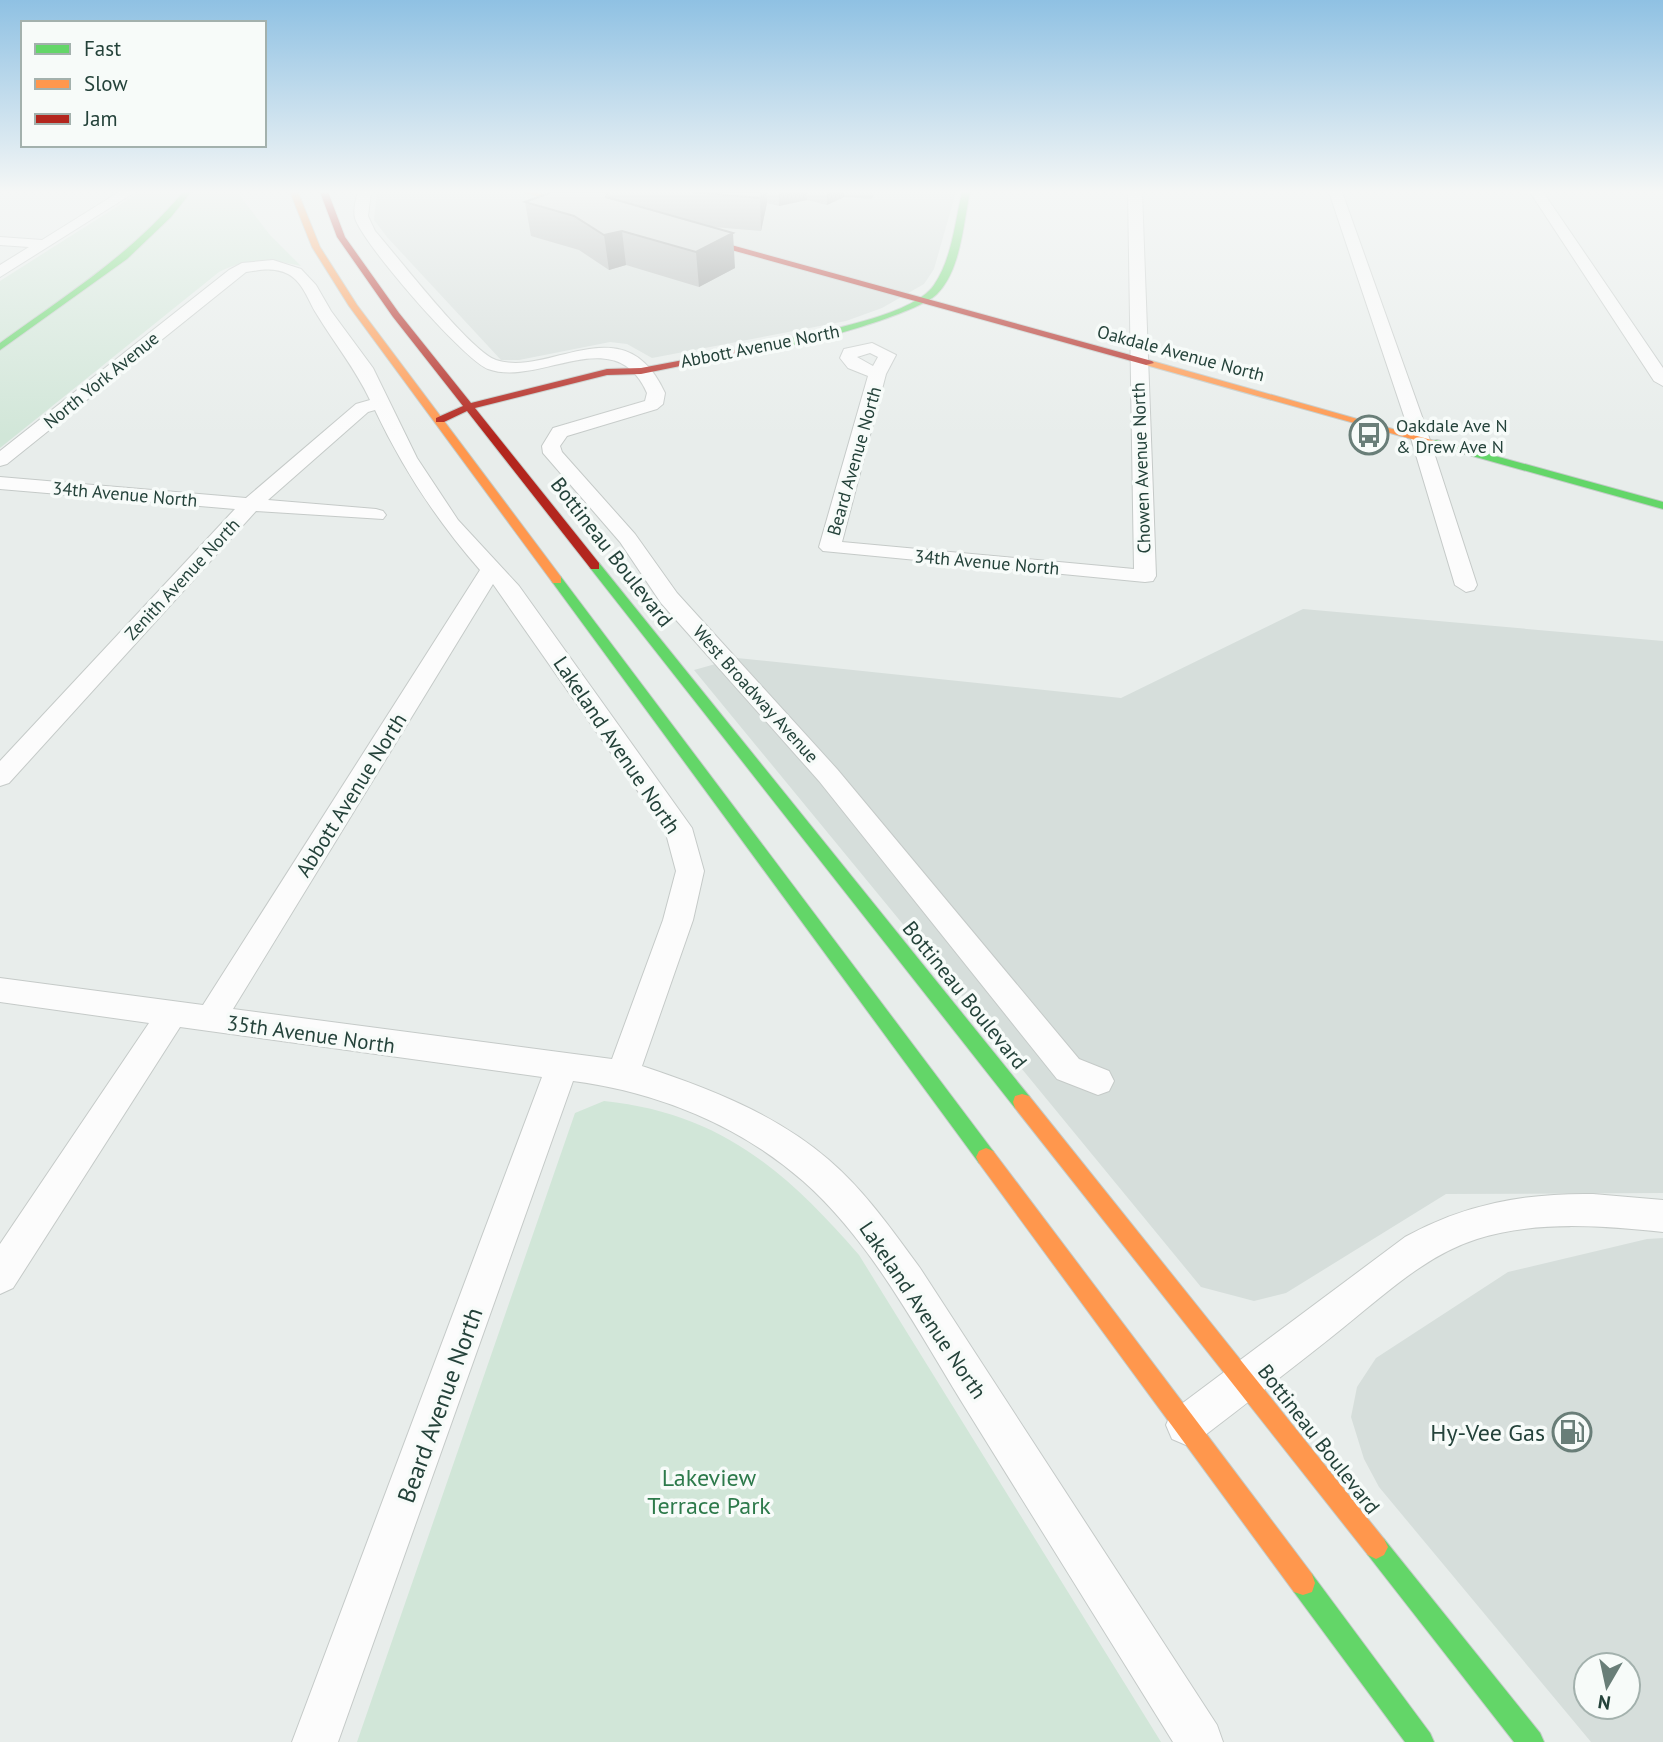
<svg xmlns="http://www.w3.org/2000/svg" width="1663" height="1742" font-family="'PT Sans',sans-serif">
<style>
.built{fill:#d6dedb;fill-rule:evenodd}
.green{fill:#d1e6d8}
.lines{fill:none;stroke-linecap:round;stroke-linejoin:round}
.street-casing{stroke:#c5cac8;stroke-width:2}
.fast-casing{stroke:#c3cbc8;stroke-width:2}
.slow-casing{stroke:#c3cbc8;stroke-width:2}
.jam-casing{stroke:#c3cbc8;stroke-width:2}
.street{fill:#fcfcfc;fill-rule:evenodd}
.fast{fill:#63d668;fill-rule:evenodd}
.slow{fill:#ff974d;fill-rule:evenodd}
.jam{fill:#b3261e;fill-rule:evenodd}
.wall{fill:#b2b6b5}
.shaded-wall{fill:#919493}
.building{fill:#cfd4d2;stroke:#919493;stroke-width:2}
.labels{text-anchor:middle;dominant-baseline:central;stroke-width:7;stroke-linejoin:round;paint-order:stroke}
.far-street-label{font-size:18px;fill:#24423a;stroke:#f7fbf9}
.far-poi-label{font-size:18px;fill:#24423a;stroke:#f7fbf9;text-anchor:start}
.street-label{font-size:21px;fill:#24423a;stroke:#f7fbf9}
.near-street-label{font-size:24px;fill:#24423a;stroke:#f7fbf9}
.near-poi-label{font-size:24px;fill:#24423a;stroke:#f7fbf9;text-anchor:end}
.near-park-label{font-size:24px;fill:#2d7a4b;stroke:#f7fbf9}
</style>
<rect width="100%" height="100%" fill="#e8edeb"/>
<!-- built -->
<path class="built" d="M 377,192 L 956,192 L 934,269 L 924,284 L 882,308 L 846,321 L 652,358 L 627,344 L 610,342 L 519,360 L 501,360 L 387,237 L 374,220 Z
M 1303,609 L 1663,641 L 1663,1193 L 1446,1194 L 1286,1293 L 1254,1301 L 1201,1287 L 694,670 L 737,658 L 1121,698 Z
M 1663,1238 L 1663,1742 L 1591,1742 L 1379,1487 L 1364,1459 L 1351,1417 L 1357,1387 L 1376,1358 L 1508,1272 L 1647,1239 ZM 1628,1665 L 1628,1707 L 1586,1707 L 1586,1665 Z"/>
<!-- green -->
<path class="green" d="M 140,192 L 237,192 L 270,235 L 301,266 C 272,259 246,258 219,272 L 0,448 L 0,281 Z
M 604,1101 C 720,1113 786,1171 859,1255 L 1161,1742 L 357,1742 L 575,1113 Z"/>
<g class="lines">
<defs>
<path id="street" d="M 119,192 L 135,192 L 0,277 L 0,265 L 29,247 L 0,245 L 0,237 L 42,240 Z
M 358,192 L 371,192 L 368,216 L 375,231 C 398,257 469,350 496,360 C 550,378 624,303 665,393 L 663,404 L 657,409 L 567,436 L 560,446 L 562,452 L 635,534 L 677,593 L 837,769 L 1079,1059 L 1109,1071 L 1114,1081 L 1109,1091 L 1098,1095 L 1057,1079 L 819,781 L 661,603 L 620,542 L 543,453 L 542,446 L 553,428 L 645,401 L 647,393 C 615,320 539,388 488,369 C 464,360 362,243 355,218 C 353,210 356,199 358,192 Z
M 1128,192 L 1142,192 L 1156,576 L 1153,581 L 1145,582 L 823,551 L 819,547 L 868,376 L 848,368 L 840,358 L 844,349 L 872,343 L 896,355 L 886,374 L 842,542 L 1134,569 ZM 870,353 L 878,357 L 873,366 L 857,357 Z
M 1329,192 L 1342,192 L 1425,425 L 1477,585 L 1474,590 L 1466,592 L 1455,585 L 1407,425 Z
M 1530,192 L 1543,192 L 1663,368 L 1663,386 L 1654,381 Z
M 273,260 L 301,269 L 316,285 L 331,311 L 373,368 L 417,458 L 458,520 L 519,586 L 692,828 L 704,871 L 693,920 L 642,1066 C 708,1088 776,1114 829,1160 C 865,1191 892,1230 920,1268 L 1217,1725 L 1223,1742 L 1173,1742 C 1103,1629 1033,1517 963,1404 C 916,1328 871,1241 803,1181 C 739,1125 657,1092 573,1081 L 338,1742 L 292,1742 L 542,1077 L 180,1027 L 13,1288 L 0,1294 L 0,1244 L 149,1023 L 0,1002 L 0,978 L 203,1005 L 480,570 C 437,521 403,469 375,410 L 368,412 L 268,500 L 376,509 L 383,511 L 386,515 L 383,519 L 256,511 L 9,783 L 0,786 L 0,761 L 235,509 L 0,489 L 0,477 L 246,498 L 356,404 L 370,400 C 355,368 334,343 316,313 C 308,300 303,282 288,274 C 274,267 261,270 246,272 L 7,464 L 0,466 L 0,451 L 229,270 L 242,263 ZM 493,584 L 665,830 L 676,871 L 663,920 L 612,1059 L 233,1009 Z
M 1593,1194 L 1663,1200 L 1663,1232 C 1602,1226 1537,1220 1477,1239 C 1426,1255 1384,1295 1344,1327 C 1297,1365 1248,1402 1200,1439 L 1186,1445 L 1172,1439 L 1166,1425 L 1172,1411 L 1405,1237 C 1465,1204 1525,1193 1593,1194 Z"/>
<path id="fast" d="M 183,192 L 191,192 L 171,217 L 127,259 L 0,350 L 0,343 C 65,296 132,254 183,192 Z
M 962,192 L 970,192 C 963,224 961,270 937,294 C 915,316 772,355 741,352 L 741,348 C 784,338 910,321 934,285 C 952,259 955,222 962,192 Z
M 1437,440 L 1663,502 L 1663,509 L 1433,445 L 1433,441 Z
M 595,562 L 599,563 L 1029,1096 L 1031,1102 L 1029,1108 L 1022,1110 L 1015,1108 L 591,569 L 589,566 Z
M 557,576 L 561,577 L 993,1151 L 996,1157 L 993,1163 L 986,1166 L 979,1163 L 553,583 L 551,580 Z
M 1376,1535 L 1384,1539 L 1540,1733 L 1544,1742 L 1514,1742 L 1368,1555 L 1364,1547 L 1368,1539 Z
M 1303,1571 L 1312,1574 L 1430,1733 L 1434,1742 L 1405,1742 L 1294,1592 L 1291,1583 L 1294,1574 Z"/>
<path id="slow" d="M 290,192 L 298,192 L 320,247 L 357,305 L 561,577 L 561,583 L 553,583 L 349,306 L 312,247 Z
M 522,192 L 533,192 L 596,209 L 592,211 Z
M 1146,361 L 1152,361 L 1442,443 L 1433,445 L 1146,365 Z
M 1022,1094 L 1029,1096 L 1384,1539 L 1388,1547 L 1384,1555 L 1376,1559 L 1368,1555 L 1015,1108 L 1013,1102 L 1015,1096 Z
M 986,1148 L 993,1151 L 1312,1574 L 1315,1583 L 1312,1592 L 1303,1595 L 1294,1592 L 979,1163 L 976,1157 L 979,1151 Z"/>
<path id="jam" d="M 320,192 L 328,192 L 345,237 L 399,313 L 471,403 L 607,369 L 641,368 L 747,348 L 749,350 L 744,353 L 641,374 L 607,375 L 475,408 L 599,563 L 599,569 L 591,569 L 467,411 L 444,422 L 436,422 L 436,418 L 463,406 L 393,317 L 337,237 Z
M 684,232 L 1152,361 L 1154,363 L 1146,365 L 681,236 Z"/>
</defs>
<!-- street casing -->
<use href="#street" class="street-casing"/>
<!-- fast casing -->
<use href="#fast" class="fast-casing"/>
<!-- slow casing -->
<use href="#slow" class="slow-casing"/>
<!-- jam casing -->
<use href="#jam" class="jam-casing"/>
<!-- street -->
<use href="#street" class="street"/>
<!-- fast -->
<use href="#fast" class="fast"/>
<!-- slow -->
<use href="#slow" class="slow"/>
<!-- jam -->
<use href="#jam" class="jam"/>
</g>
<!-- wall -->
<path class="wall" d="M 552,192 L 875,192 L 872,199 L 844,197 L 827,205 L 807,200 L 779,206 L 767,203 L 761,231 L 713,227 L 735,268 L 699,287 L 626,265 L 609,270 L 579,250 L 531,236 L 525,202 Z"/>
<!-- shaded-wall -->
<path class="shaded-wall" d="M 761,192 L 767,192 L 767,203 L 761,231 L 760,198 Z
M 779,192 L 807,192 L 807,200 L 779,206 Z
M 827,192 L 844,192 L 844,197 L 827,205 Z
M 622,231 L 626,265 L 609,270 L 604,235 Z
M 733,233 L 735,268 L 699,287 L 696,252 Z"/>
<!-- building -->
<path class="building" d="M 552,192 L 607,192 L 606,197 L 733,233 L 696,252 L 622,231 L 604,235 L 574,216 L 525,202 Z
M 691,192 L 761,192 L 760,198 Z"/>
<!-- sky -->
<linearGradient id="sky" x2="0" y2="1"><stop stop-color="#8fc1e3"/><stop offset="0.44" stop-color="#f5f7f6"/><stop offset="1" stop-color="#f5f7f6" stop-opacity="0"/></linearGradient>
<rect width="1663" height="436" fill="url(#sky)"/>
<!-- icons -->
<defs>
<symbol id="bus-ring" viewBox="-11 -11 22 22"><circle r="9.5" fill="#f7fbf9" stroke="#697e78" stroke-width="1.5"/><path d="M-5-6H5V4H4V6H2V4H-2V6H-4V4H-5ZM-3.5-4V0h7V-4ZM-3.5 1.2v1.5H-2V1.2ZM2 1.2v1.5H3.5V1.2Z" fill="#697e78"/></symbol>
<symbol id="fuel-ring" viewBox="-11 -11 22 22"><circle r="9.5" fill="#f7fbf9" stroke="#697e78" stroke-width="1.5"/><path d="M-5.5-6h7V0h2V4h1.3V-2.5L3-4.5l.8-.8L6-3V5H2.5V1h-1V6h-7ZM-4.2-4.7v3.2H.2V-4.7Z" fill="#697e78"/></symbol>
</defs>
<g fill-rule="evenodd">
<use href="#bus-ring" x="1347" y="413" width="44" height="44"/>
<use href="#fuel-ring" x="1550" y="1410" width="44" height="44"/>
</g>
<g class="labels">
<!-- far-street labels -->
<g class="far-street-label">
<text transform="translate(760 346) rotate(-11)">Abbott Avenue North</text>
<text transform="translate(1181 353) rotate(15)">Oakdale Avenue North</text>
<text transform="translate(101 380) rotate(-39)">North York Avenue</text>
<text transform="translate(854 461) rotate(-74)">Beard Avenue North</text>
<text transform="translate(1141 468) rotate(-92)">Chowen Avenue North</text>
<text transform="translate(125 494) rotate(5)">34th Avenue North</text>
<text transform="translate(987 562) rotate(5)">34th Avenue North</text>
<text transform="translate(182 579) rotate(-47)">Zenith Avenue North</text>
<text transform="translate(756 694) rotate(48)">West Broadway Avenue</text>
</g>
<!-- far-poi labels -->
<g class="far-poi-label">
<text x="1396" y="425">Oakdale Ave N<tspan x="1396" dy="21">&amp; Drew Ave N</tspan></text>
</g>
<!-- street labels -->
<g class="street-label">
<text transform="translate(612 552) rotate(52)">Bottineau Boulevard</text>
<text transform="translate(617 745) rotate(56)">Lakeland Avenue North</text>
<text transform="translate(351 795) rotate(-58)">Abbott Avenue North</text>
<text transform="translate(965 995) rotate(51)">Bottineau Boulevard</text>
<text transform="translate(311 1034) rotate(8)">35th Avenue North</text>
<text transform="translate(923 1310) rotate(56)">Lakeland Avenue North</text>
<text transform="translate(1319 1439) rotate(52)">Bottineau Boulevard</text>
</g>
<!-- near-street labels -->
<g class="near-street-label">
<text transform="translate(440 1405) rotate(-70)">Beard Avenue North</text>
</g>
<!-- near-poi labels -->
<g class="near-poi-label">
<text x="1545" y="1432">Hy-Vee Gas</text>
</g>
<!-- near-park labels -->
<g class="near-park-label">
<text x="709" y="1477">Lakeview<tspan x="709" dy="28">Terrace Park</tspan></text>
</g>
</g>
<!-- legend -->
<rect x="21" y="21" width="245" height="126" fill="#f7fbf9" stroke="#a3b1ad" stroke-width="2"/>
<rect x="35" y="44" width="35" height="10" fill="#63d668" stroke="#a3b1ad" stroke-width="2"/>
<text x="84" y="56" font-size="21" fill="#24423a">Fast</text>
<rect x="35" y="79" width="35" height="10" fill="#ff974d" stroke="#a3b1ad" stroke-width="2"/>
<text x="84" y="91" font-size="21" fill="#24423a">Slow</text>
<rect x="35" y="114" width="35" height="10" fill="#b3261e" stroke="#a3b1ad" stroke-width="2"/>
<text x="84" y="126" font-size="21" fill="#24423a">Jam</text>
<!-- north arrow -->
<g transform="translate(1607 1686) rotate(189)"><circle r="33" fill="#f7fbf9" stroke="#a3b1ad" stroke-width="2"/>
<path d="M0-5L12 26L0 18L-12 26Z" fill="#697e78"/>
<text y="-10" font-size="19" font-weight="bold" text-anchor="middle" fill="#24423a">N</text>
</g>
</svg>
